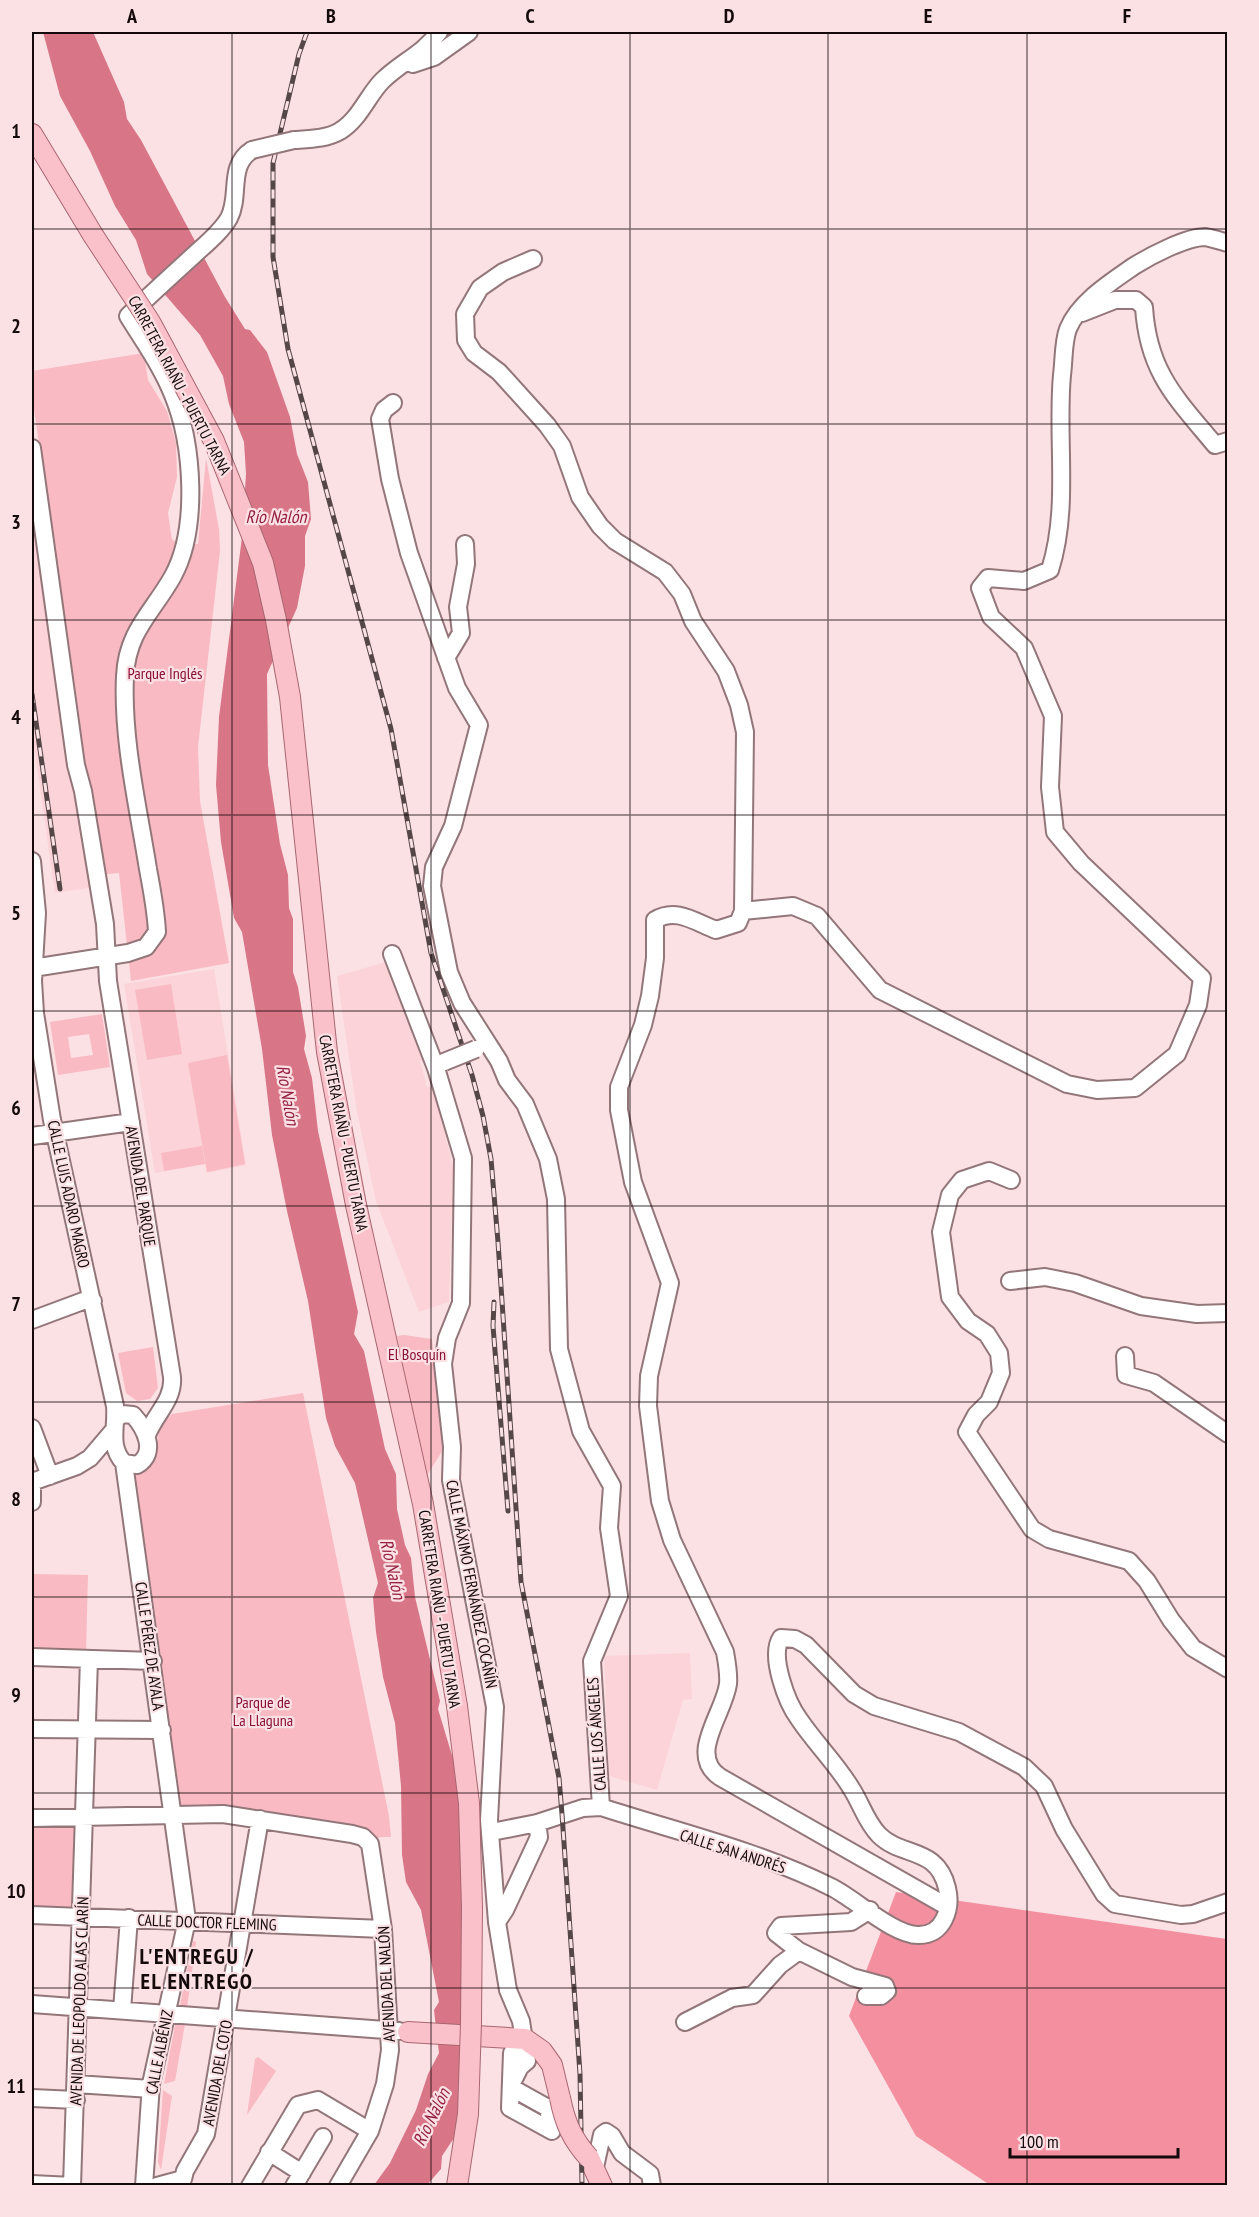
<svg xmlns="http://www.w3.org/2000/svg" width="1259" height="2217" font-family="'PT Sans Narrow',sans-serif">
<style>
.built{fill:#fbd3d8}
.green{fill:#f9bac3;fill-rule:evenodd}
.forest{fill:#f38f9f}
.water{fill:#d87687}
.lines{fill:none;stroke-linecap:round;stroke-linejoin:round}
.minor-casing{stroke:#927679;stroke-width:20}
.major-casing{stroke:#a86670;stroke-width:22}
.minor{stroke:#fff;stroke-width:16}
.major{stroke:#fbc1ca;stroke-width:20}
.rail-casing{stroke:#554748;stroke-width:5}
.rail{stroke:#fbe1e4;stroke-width:3;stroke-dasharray:9;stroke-linecap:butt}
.minor-bridge-casing{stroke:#927679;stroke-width:20;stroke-linecap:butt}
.major-bridge-casing{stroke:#a86670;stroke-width:22;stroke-linecap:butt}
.minor-bridge{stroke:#fff;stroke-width:16}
.major-bridge{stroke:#fbc1ca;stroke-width:20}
.grid{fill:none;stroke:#140a0b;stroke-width:1.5;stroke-opacity:0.55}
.labels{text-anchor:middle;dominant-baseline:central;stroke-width:4.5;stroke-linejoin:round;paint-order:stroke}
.street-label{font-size:16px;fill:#140a0b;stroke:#fbe1e4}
.park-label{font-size:16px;fill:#880f37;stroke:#fbe1e4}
.water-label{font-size:18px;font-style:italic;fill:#952042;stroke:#fbe1e4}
.district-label{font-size:22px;font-weight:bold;letter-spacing:1.5px;fill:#140a0b;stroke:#fbe1e4}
.neatline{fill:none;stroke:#140a0b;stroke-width:2}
.grid-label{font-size:20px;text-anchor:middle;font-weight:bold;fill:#140a0b}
</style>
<rect width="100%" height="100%" fill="#fbe1e4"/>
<!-- built -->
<path class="built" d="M 32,484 L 94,887 L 55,893 L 32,733 Z
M 393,960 L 427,1058 L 420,1061 L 427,1087 L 433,1086 L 453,1167 L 449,1302 L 419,1312 L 376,1201 L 357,1112 L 337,976 Z
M 214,969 L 246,1165 L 207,1173 L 205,1164 L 155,1173 L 124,984 Z
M 690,1653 L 692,1699 L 683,1700 L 657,1790 L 609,1776 L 604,1656 Z"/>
<!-- green -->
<path class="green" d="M 144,353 L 148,380 L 167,411 L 176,443 L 177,477 L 168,513 L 172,540 L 184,544 L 198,544 L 206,458 L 219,529 L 220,551 L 198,747 L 200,801 L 229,963 L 131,981 L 119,873 L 98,875 L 56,558 L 32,396 L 32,371 Z
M 171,984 L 182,1054 L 147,1060 L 135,990 Z
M 102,1014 L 110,1067 L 58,1075 L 50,1022 ZM 89,1034 L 93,1055 L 71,1058 L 68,1037 Z
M 227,1055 L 245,1164 L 207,1172 L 188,1063 Z
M 202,1146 L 205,1164 L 164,1171 L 161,1153 Z
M 404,1335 L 432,1339 L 444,1448 L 426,1477 L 397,1336 Z
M 153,1347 L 158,1388 L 150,1399 L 137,1401 L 126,1393 L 118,1353 Z
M 303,1393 L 389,1816 L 391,1837 L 380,1837 L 370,1844 L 173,1814 L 128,1478 C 175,1461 143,1437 172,1414 Z
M 34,1574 L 88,1575 L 86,1653 L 32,1652 Z
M 77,1824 L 79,1908 L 32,1913 L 32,1825 Z
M 193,1941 L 196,1942 L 187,2008 L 180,2005 Z
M 185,2024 L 175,2081 L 164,2084 L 175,2025 Z
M 258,2057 L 276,2071 L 247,2115 L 255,2059 Z
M 163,2090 L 172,2096 L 161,2170 L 158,2162 Z"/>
<!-- forest -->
<path class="forest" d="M 896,1892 L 1227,1939 L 1227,2185 L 990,2185 L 916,2136 L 849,2016 Z"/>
<!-- water -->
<path class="water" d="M 43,32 L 93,32 L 124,102 L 127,119 L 141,140 L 225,297 L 245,329 L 250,330 L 267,352 L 290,417 L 297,454 L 308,482 L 311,519 L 305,536 L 305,566 L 297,608 L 267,674 L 268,765 L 280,844 L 288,875 L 289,908 L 293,919 L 293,972 L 298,987 L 306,1036 L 304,1049 L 312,1078 L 318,1131 L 358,1312 L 354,1334 L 364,1351 L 385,1449 L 396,1474 L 397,1509 L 405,1545 L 411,1558 L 415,1597 L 440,1701 L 438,1709 L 461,1785 L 472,2111 L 442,2156 L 441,2169 L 427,2185 L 374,2185 L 390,2163 L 416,2110 L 428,2074 L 439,2053 L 434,2010 L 439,2002 L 421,1910 L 406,1882 L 402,1855 L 401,1786 L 395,1723 L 383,1677 L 376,1632 L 373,1598 L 378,1583 L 355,1483 L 335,1446 L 326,1418 L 308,1301 L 287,1211 L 272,1135 L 262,1049 L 242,932 L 234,918 L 221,842 L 216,785 L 219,717 L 242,537 L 246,474 L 244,442 L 229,404 L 223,376 L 200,335 L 147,274 L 136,240 L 115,206 L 90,151 L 60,96 Z"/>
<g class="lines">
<defs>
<path id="minor" d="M 413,64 L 434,57 L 469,32
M 294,140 C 309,139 327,139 340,131 C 359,120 368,95 382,81 C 401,62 422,55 439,32
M 533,259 L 503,272 L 480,288 L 465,314 L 466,340 L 474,353 L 499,372 L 547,425 L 562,446 L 580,497 L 600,526 L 615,541 L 665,572 L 682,594 L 693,621 L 726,671 L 739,705 L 745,732 L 743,911 L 738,923 L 716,930 C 695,922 676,907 655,920 L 655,958 L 650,996 L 643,1025 L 619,1087 L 619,1110 L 633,1182 L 670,1283 L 649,1376 L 648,1406 L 660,1501 L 672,1540 L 725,1652 C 727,1663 729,1674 728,1684 C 724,1714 687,1755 720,1777 L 948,1907
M 1082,313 L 1115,300 L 1136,300 L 1144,307 C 1148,372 1176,398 1215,445 L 1228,441
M 393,403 L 384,410 L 380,419 L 390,479 L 409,553 L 457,688 L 479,725 L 453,826 L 434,867 L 432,886 L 449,972 L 462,1003 L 499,1061 L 507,1080 L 525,1104 L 548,1159 L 556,1199 L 559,1349 L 581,1431 L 612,1486 L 609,1528 L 619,1596 L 592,1661 L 601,1807
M 32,448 L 76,765 L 83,791 L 105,924 L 108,981 L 172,1377 C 174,1400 155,1414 147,1435
M 446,658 L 461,633 L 458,607 L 466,564 L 465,544
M 32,861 L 37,913 L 33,981 L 35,1013 L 52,1120 L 115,1406 C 117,1427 108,1446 124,1463 L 137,1465 C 158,1453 145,1428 133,1415 L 122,1414 L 116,1419
M 743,911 L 793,906 L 817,916 L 880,990 L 1067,1084 L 1097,1090 L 1135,1088 L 1177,1054 L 1198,1005 L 1202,978 L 1081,863 L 1055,832 L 1050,787 L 1053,716 L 1024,648 L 991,617 L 980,588 L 988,578 L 1024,581 L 1050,570 C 1070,507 1056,439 1062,375 C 1064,361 1063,342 1068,329 C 1079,302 1111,282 1134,266 C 1150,256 1186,237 1205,237 C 1212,238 1221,241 1228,243
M 392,954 L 436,1068 L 463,1158 L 461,1303 L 447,1338 L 443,1364 L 452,1447 L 451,1480 L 495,1707 L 489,1820 L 497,1922 L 508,1990 L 521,2021 L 527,2061 L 520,2067 L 513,2081
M 33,968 L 128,953 L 146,947 L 157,932 C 156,911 152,890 148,869 C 138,806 122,740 125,676 C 127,631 153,612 173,576 C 199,528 193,444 173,395 C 162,367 144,342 128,316 C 150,295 172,275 194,255 C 206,244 221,232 229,218 C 241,195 227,166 252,150
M 32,1136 L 131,1122
M 1011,1180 L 989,1171 L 962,1180 L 950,1195 L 941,1232 L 950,1297 L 968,1321 L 987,1334 L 999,1353 L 1001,1373 L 989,1402 L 976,1415 L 967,1432 L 1032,1529 L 1049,1539 L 1129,1561 L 1147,1581 L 1171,1620 L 1193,1648 L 1228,1669
M 1010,1281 L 1045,1277 L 1075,1283 L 1141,1306 L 1197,1314 L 1228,1313
M 32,1320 L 83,1301 L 93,1301
M 1125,1356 L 1126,1375 L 1154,1383 L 1228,1434
M 32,1428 L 50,1476
M 124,1463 L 187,1920 L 151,2084 L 144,2186
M 32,1482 L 77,1466 L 90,1458 L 113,1431
M 32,1502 L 32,1482
M 32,1657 L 153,1661
M 32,1729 L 162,1730
M 32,1818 L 223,1814 L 352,1834 L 363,1837 L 370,1844 L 383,1929 L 390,2050 L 385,2084 L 370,2131 L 338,2186
M 492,1832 L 537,1823 L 583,1808 L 601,1807 C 678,1832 760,1851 833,1888 C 856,1900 895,1936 919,1935 C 944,1935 952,1908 947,1888 C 937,1846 902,1858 879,1835 C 866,1822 861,1803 851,1788 C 836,1763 815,1743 799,1719 C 787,1703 769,1656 781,1638 L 795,1639 L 806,1645 L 854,1694 L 874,1706 L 959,1732 L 1024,1767 L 1044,1786 L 1064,1829 L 1104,1894 L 1115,1904 L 1181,1915 L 1193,1914 L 1228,1902
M 32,1915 L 383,1929
M 497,1922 L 505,1910 L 539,1837 L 537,1823
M 799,1951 L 852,1977 L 885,1986 L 887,1991 L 881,1996 L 866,1996
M 32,2004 L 399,2031
M 122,2010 L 129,1918
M 685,2022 L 732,1998 L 753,1995 L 780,1965 L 799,1951 L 776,1933 L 781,1926 L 851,1922 L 870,1910
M 76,2084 L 151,2089
M 512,2088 L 548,2108 L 552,2131 L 510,2108 L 512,2053 L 525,2039
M 32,2098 L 76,2100
M 269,2152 L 302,2173
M 595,2167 L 602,2135 L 606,2132 L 612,2136 L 622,2153 L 650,2174 L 652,2186
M 183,2179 L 185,2171 L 206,2134 L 260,1819
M 32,2184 L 72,2186
M 72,2186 L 89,1659
M 157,2186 L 183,2179
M 250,2186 L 298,2105 L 318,2100 L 370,2131
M 294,2186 L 323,2137"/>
<path id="major" d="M 32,134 L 93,235
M 408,2032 L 525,2039 L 542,2051 L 552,2065 L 560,2098
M 589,2158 L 602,2186"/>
</defs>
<!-- minor casing -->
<use href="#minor" class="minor-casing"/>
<!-- major casing -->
<use href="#major" class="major-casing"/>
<!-- minor -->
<use href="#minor" class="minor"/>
<!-- major -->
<use href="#major" class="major"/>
<defs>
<path id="rail" d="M 307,32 L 299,54 L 273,163 L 273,257 L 288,349 L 391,729 L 431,953 L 472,1075 L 483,1116 L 491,1159 L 498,1242 L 521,1582 L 559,1778 L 562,1814 L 580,2074 L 582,2186
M 32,694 L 60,889
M 494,1302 L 493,1326 L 508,1511"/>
</defs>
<!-- rail casing -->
<use href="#rail" class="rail-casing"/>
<!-- rail -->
<use href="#rail" class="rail"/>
<defs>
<path id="minor-bridge" d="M 252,150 L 294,140
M 444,1062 L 476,1049"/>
<path id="major-bridge" d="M 93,235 L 150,322 L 214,441 L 263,563 L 276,620 L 290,697 L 327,1052 L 356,1205 L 423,1504 L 457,1706 L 469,1803 L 472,1908 L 471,2023 L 468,2114 L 457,2186
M 560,2098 C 565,2123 572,2139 589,2158"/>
</defs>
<!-- minor-bridge casing -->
<use href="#minor-bridge" class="minor-bridge-casing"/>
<!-- major-bridge casing -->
<use href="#major-bridge" class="major-bridge-casing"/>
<!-- minor-bridge -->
<use href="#minor-bridge" class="minor-bridge"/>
<!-- major-bridge -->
<use href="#major-bridge" class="major-bridge"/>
</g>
<!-- grid -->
<path class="grid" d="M 232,32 L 232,2186M 431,32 L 431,2186M 630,32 L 630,2186M 828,32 L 828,2186M 1027,32 L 1027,2186M 32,229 L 1228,229M 32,424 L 1228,424M 32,620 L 1228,620M 32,815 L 1228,815M 32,1011 L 1228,1011M 32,1206 L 1228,1206M 32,1402 L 1228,1402M 32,1597 L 1228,1597M 32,1793 L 1228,1793M 32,1988 L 1228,1988"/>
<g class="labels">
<!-- street labels -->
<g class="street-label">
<text transform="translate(180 385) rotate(62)">CARRETERA RIAÑU - PUERTU TARNA</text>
<text transform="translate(344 1133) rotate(79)">CARRETERA RIAÑU - PUERTU TARNA</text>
<text transform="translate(141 1186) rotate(81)">AVENIDA DEL PARQUE</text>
<text transform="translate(69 1194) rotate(78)">CALLE LUIS ADARO MAGRO</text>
<text transform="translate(472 1584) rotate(79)">CALLE MÁXIMO FERNÁNDEZ COCAÑÍN</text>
<text transform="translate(440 1609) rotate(81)">CARRETERA RIAÑU - PUERTU TARNA</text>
<text transform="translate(150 1646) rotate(82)">CALLE PÉREZ DE AYALA</text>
<text transform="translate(596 1734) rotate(-94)">CALLE LOS ÁNGELES</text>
<text transform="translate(733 1851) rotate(18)">CALLE SAN ANDRÉS</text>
<text transform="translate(207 1922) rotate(2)">CALLE DOCTOR FLEMING</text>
<text transform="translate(386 1984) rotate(-93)">AVENIDA DEL NALÓN</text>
<text transform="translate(79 2001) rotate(-88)">AVENIDA DE LEOPOLDO ALAS CLARÍN</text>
<text transform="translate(159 2052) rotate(-79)">CALLE ALBÉNIZ</text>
<text transform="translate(217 2073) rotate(-80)">AVENIDA DEL COTO</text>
</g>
<!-- park labels -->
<g class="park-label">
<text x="165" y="673">Parque Inglés</text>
<text x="417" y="1354">El Bosquín</text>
<text x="263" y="1702">Parque de<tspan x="263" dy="18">La Llaguna</tspan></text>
</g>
<!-- water labels -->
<g class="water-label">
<text x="276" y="516">Río Nalón</text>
<text transform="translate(288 1095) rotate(80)">Río Nalón</text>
<text transform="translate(393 1569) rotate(77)">Río Nalón</text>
<text transform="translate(431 2117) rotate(-64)">Río Nalón</text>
</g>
<!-- district labels -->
<g class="district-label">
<text x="197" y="1956">L'ENTREGU /<tspan x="197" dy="25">EL ENTREGO</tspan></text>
</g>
</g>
<!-- border -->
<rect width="1259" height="2217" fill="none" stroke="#fbe1e4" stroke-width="66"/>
<!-- scale -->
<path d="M1010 2148v9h168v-9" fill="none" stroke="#140a0b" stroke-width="3"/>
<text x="1019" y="2148" font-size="18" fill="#140a0b" stroke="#fbe1e4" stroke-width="4.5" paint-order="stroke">100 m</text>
<rect x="33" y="33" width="1193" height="2151" class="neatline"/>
<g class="grid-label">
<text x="132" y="23">A</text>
<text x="331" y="23">B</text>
<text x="530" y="23">C</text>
<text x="729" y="23">D</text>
<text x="928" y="23">E</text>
<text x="1127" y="23">F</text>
<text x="16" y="138">1</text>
<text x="16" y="333">2</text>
<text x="16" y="529">3</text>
<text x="16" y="724">4</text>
<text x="16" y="920">5</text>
<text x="16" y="1115">6</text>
<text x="16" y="1311">7</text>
<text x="16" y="1506">8</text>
<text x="16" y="1702">9</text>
<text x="16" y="1898">10</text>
<text x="16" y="2093">11</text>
</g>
</svg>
